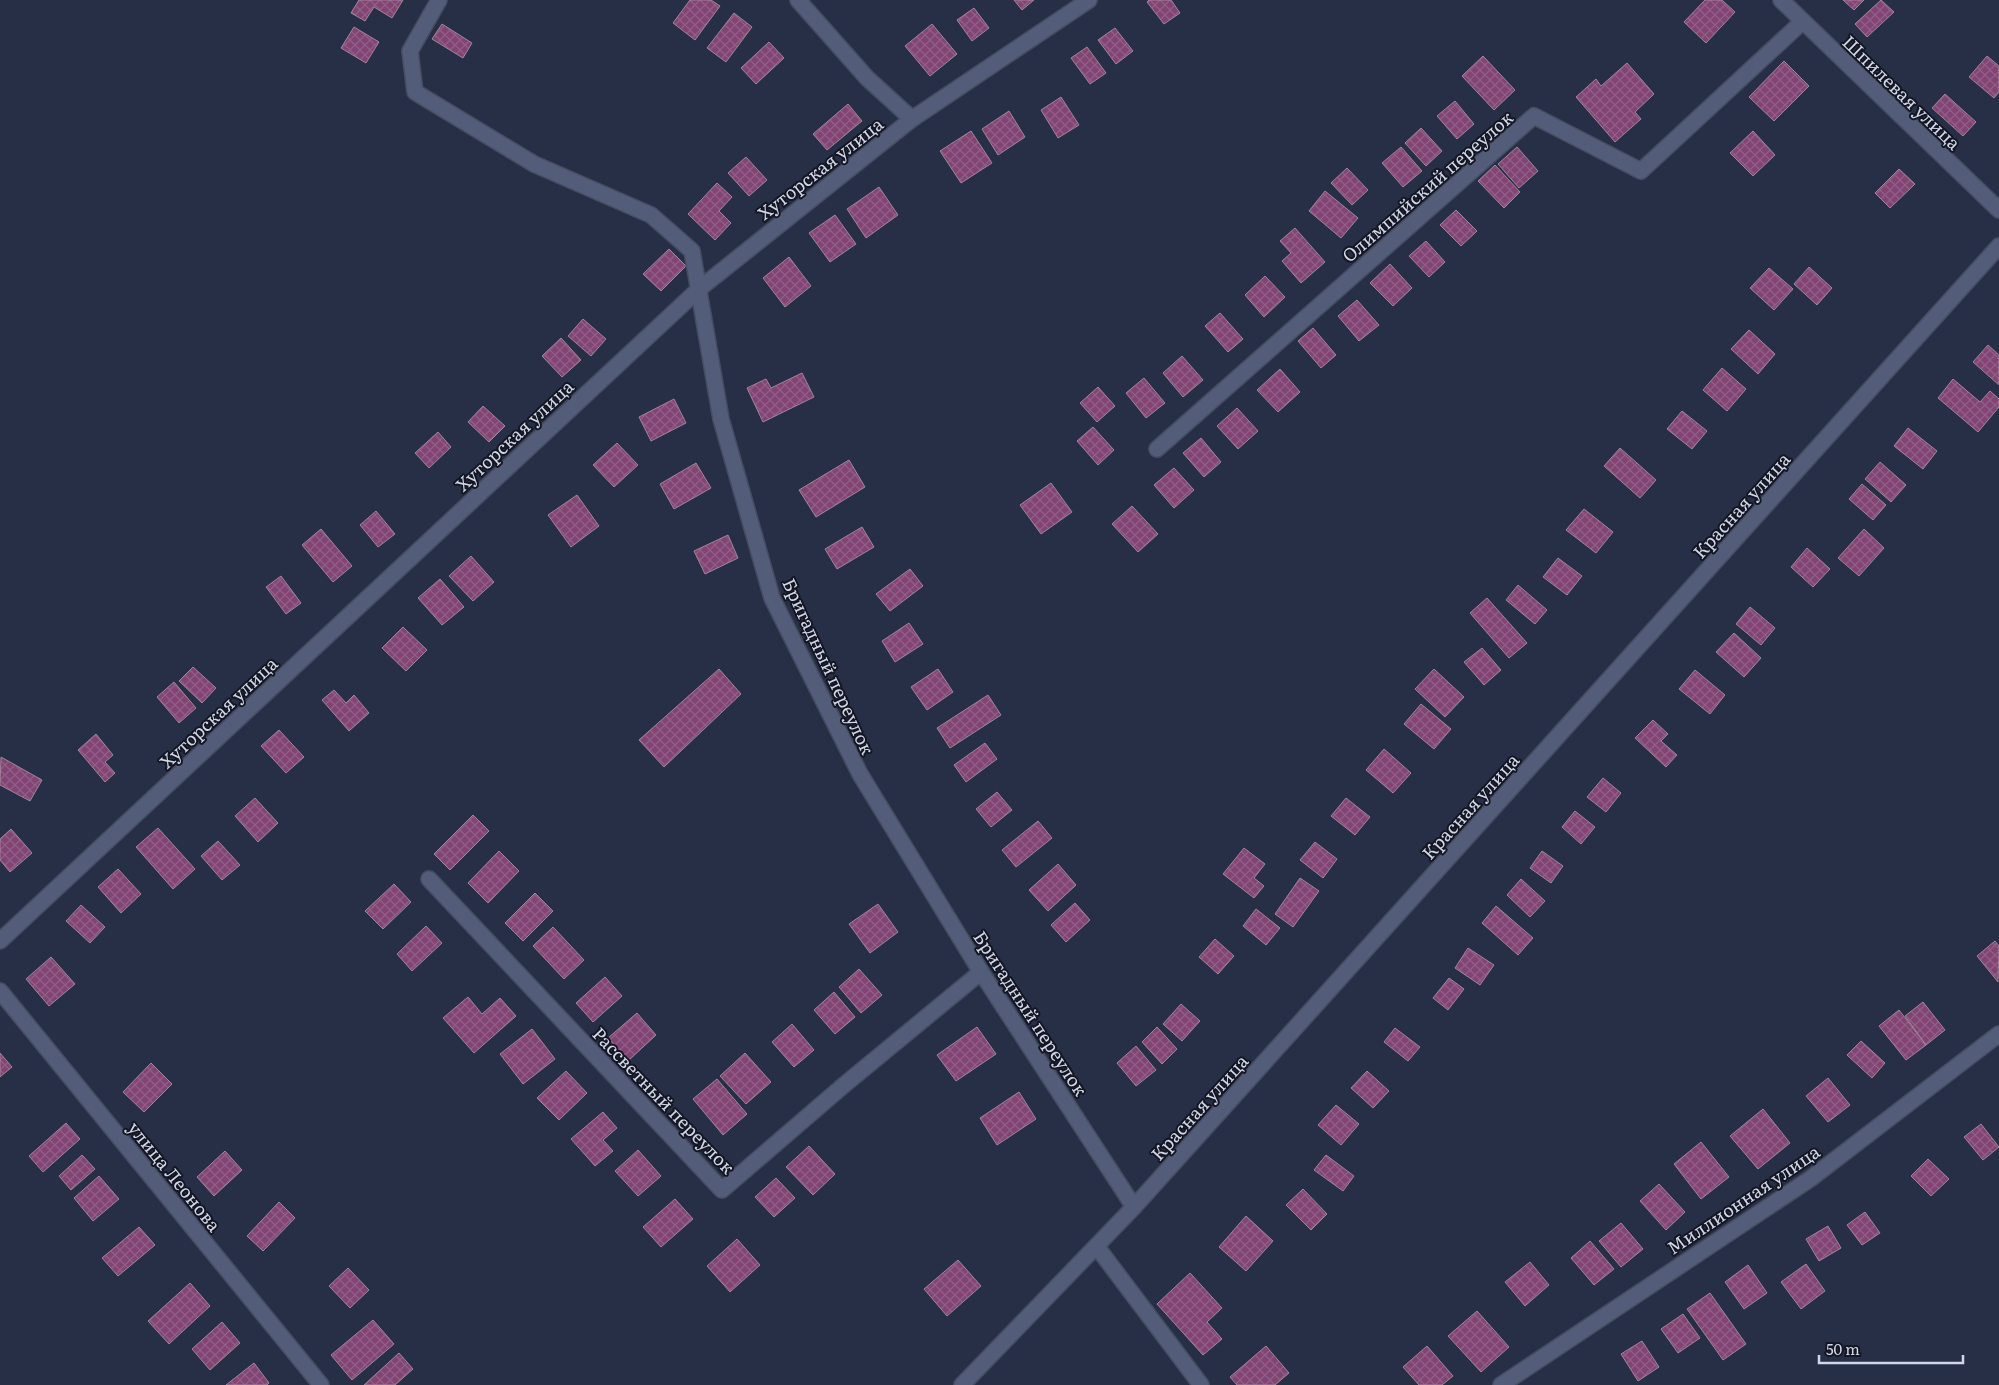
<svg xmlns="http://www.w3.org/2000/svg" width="1999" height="1385" font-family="Literata,serif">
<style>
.building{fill:url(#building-cross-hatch);stroke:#a18499}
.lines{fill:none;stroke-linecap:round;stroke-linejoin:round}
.minor-casing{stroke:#464c61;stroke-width:18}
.tertiary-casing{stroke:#464c61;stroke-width:18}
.secondary-casing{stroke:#464c61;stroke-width:18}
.minor{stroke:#535c78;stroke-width:15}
.tertiary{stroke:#535c78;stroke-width:15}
.secondary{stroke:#535c78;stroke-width:15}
.labels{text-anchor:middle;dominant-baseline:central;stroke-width:4;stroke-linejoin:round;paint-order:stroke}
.street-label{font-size:18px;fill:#d1d7e7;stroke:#141723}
</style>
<defs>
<pattern id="building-cross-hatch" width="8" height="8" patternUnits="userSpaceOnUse" patternTransform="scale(1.25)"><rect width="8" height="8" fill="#814473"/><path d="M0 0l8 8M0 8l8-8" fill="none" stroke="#925e87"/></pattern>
</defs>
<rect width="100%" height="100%" fill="#272f47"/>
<!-- building -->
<path class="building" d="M 359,0 L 403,0 L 392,18 L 374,7 L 365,21 L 351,13 Z
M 690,0 L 711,0 L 720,6 L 695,40 L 673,23 Z
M 1014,0 L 1034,0 L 1022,10 Z
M 1149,0 L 1171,0 L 1180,13 L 1164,24 L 1147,2 Z
M 1705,0 L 1722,0 L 1735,12 L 1706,43 L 1684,22 Z
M 1843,0 L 1864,0 L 1854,10 Z
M 1881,0 L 1894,12 L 1867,37 L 1855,24 Z
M 974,8 L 989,28 L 972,41 L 957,20 Z
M 734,13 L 752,27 L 726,62 L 707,48 Z
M 442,24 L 472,43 L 463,58 L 432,39 Z
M 932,24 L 957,54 L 930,76 L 905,46 Z
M 354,27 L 379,42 L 366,63 L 341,48 Z
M 1115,28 L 1133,51 L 1116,64 L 1098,40 Z
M 769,42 L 784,58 L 756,84 L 741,68 Z
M 1087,47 L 1106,73 L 1090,84 L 1071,58 Z
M 1483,56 L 1515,90 L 1494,110 L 1462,76 Z
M 1987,56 L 1999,66 L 1999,92 L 1994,98 L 1969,77 Z
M 1784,61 L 1809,86 L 1774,121 L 1749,97 Z
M 1627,63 L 1654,94 L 1635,112 L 1641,119 L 1615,142 L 1576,97 L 1596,79 L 1601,86 Z
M 1945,94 L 1976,122 L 1963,136 L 1932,108 Z
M 1061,97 L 1079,125 L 1058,138 L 1041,110 Z
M 1455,101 L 1474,124 L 1457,139 L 1437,116 Z
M 848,104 L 862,121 L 827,150 L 813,134 Z
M 1009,111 L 1025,137 L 998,155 L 982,129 Z
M 1421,128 L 1442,151 L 1426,166 L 1405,143 Z
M 971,131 L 992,163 L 961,183 L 940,151 Z
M 1753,131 L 1775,155 L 1753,176 L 1730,153 Z
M 1401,147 L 1422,171 L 1403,187 L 1382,163 Z
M 1517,147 L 1538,171 L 1519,188 L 1498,164 Z
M 746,157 L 767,180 L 749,196 L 728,173 Z
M 1495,165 L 1520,192 L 1504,208 L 1478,181 Z
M 1347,168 L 1368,190 L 1352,205 L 1331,183 Z
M 1899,169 L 1915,184 L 1890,208 L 1875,193 Z
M 717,183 L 732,197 L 719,211 L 731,223 L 715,240 L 688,214 Z
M 879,187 L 898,215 L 866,238 L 847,209 Z
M 1325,191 L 1358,218 L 1341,238 L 1309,211 Z
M 1456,210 L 1477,231 L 1461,246 L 1440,225 Z
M 835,215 L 856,244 L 830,262 L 809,233 Z
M 1295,228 L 1325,262 L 1301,283 L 1282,261 L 1291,253 L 1280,241 Z
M 1426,241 L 1445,262 L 1429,277 L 1409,256 Z
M 669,249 L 686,266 L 661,291 L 643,274 Z
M 789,257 L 811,286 L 785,307 L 763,278 Z
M 1390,264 L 1412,288 L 1393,306 L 1370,283 Z
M 1809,267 L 1832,288 L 1817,305 L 1794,284 Z
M 1769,268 L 1793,289 L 1774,310 L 1750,288 Z
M 1265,276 L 1285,297 L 1264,317 L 1245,295 Z
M 1357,300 L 1379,325 L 1359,341 L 1338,316 Z
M 1220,313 L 1243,339 L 1228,352 L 1205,326 Z
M 583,319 L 606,339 L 591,356 L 568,336 Z
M 1313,328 L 1336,355 L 1321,368 L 1298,341 Z
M 1749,330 L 1775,354 L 1758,374 L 1731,349 Z
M 561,338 L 581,360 L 562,377 L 542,356 Z
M 1988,345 L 1999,355 L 1999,385 L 1973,362 Z
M 1182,356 L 1203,380 L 1183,397 L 1163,373 Z
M 1722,368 L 1746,389 L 1727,411 L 1703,390 Z
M 1280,369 L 1300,392 L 1278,412 L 1257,390 Z
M 802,373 L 814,397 L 763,422 L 747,388 L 766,379 L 771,388 Z
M 1144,378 L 1165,403 L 1146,418 L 1126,393 Z
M 1953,379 L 1980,402 L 1990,391 L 1999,399 L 1999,407 L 1978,432 L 1938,398 Z
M 1098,387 L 1115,406 L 1097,422 L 1080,403 Z
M 674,399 L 686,423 L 651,441 L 639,417 Z
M 483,406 L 505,426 L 489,442 L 468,422 Z
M 1237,408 L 1258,431 L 1238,449 L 1217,426 Z
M 1682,411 L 1707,431 L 1692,449 L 1667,429 Z
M 1093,427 L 1114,450 L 1098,465 L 1077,441 Z
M 1908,428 L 1937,451 L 1923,469 L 1894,446 Z
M 438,432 L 451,447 L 429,468 L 415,453 Z
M 1201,438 L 1221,462 L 1204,477 L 1183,453 Z
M 617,443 L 638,465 L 614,487 L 593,465 Z
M 1620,448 L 1656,480 L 1640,498 L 1604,466 Z
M 849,460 L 865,487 L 816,517 L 799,490 Z
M 1880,462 L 1906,485 L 1891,502 L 1865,479 Z
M 696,463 L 711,488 L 674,509 L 660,484 Z
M 1174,468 L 1194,490 L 1174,508 L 1154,485 Z
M 1051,483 L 1072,512 L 1041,534 L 1020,505 Z
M 1862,484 L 1886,505 L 1873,520 L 1849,499 Z
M 577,495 L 599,526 L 571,547 L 548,515 Z
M 1132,506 L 1158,534 L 1138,552 L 1112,524 Z
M 1584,509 L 1613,532 L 1596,553 L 1566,530 Z
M 376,511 L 395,534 L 378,547 L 360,525 Z
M 862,527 L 874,547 L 837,569 L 825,549 Z
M 321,529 L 352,566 L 333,582 L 302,545 Z
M 1864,529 L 1884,548 L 1859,576 L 1838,558 Z
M 728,535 L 738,558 L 705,574 L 694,551 Z
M 1807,548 L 1830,569 L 1813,587 L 1791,567 Z
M 471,556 L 494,582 L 473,601 L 449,576 Z
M 1558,558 L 1582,576 L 1567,595 L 1543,577 Z
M 910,569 L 923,586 L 890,611 L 876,594 Z
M 281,576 L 301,603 L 286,614 L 266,587 Z
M 440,579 L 464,607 L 442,625 L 418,598 Z
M 1518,585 L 1547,610 L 1535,624 L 1506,600 Z
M 1487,598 L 1527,643 L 1509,658 L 1470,613 Z
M 1750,607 L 1775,628 L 1761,645 L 1736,624 Z
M 909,623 L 923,644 L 895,662 L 882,641 Z
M 403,627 L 427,650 L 406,671 L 382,648 Z
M 1734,633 L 1761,658 L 1744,677 L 1716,652 Z
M 1482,648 L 1501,670 L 1484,685 L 1464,662 Z
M 193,667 L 216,688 L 202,703 L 179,681 Z
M 719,669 L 741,694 L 664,767 L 639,740 Z
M 938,669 L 953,692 L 927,710 L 911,687 Z
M 1434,669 L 1464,697 L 1445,717 L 1415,689 Z
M 1695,670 L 1725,695 L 1710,714 L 1679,689 Z
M 174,682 L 196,708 L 179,723 L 157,697 Z
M 334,690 L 346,703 L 354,695 L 369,713 L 349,731 L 322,700 Z
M 988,695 L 1001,715 L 950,748 L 937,728 Z
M 1421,704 L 1451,729 L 1434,749 L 1404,724 Z
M 1653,720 L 1668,734 L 1661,741 L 1677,755 L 1666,767 L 1635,738 Z
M 279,730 L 304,757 L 286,773 L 261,746 Z
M 96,734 L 113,755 L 105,762 L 115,773 L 105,782 L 78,750 Z
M 985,743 L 997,759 L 966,782 L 954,765 Z
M 1384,749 L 1411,773 L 1393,793 L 1366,770 Z
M 1,757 L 42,780 L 30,801 L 0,785 Z
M 1603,778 L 1621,793 L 1606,812 L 1587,797 Z
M 997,792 L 1012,810 L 991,827 L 976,809 Z
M 255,798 L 278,823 L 258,842 L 235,816 Z
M 1346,798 L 1370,817 L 1355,835 L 1331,816 Z
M 1575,811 L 1595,827 L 1581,844 L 1562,827 Z
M 473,815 L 489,831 L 450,870 L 434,854 Z
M 1038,821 L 1052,838 L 1016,867 L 1002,850 Z
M 158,828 L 195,869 L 173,889 L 136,847 Z
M 11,829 L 32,853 L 10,872 L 0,860 L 0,839 Z
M 218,841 L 240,865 L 222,880 L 201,856 Z
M 1315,842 L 1337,859 L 1323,878 L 1300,860 Z
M 1244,848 L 1265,864 L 1254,878 L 1264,886 L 1254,898 L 1223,874 Z
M 499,851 L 519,871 L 488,903 L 468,883 Z
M 1542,851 L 1563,866 L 1551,883 L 1530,868 Z
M 1058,864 L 1076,885 L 1048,911 L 1029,890 Z
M 118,869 L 141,894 L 121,913 L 98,887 Z
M 1300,878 L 1319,891 L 1293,927 L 1275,914 Z
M 1521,879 L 1545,901 L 1530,917 L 1507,895 Z
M 394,884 L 411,902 L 383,929 L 365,911 Z
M 535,893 L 553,911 L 523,941 L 505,923 Z
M 1075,903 L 1090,920 L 1066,942 L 1051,925 Z
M 878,904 L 898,932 L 870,953 L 849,924 Z
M 81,905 L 105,927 L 90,943 L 66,921 Z
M 1496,906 L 1533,938 L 1518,955 L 1482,923 Z
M 1256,909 L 1280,928 L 1266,945 L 1243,926 Z
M 426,926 L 442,943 L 412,971 L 397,954 Z
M 553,927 L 584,960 L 564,979 L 533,946 Z
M 1215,939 L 1234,956 L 1218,974 L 1199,957 Z
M 1995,941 L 1999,946 L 1998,982 L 1977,956 Z
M 1468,948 L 1494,965 L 1480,985 L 1455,968 Z
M 51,957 L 75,984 L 49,1006 L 26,979 Z
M 859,969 L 882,995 L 861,1013 L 839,987 Z
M 605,977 L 622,996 L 593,1022 L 576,1003 Z
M 1449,978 L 1464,989 L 1448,1010 L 1433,998 Z
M 834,992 L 855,1017 L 835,1034 L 814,1010 Z
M 468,997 L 482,1014 L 500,998 L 516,1016 L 474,1053 L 443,1018 Z
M 1923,1002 L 1945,1030 L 1926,1045 L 1905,1016 Z
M 1181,1004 L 1200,1021 L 1182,1041 L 1163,1024 Z
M 1899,1010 L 1926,1045 L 1906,1060 L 1879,1026 Z
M 637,1013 L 656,1035 L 628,1061 L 608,1038 Z
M 792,1024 L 814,1050 L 794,1067 L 772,1042 Z
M 977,1027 L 996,1054 L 956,1081 L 937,1055 Z
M 1157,1027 L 1177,1049 L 1162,1064 L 1142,1042 Z
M 1395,1028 L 1420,1047 L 1408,1061 L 1384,1042 Z
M 532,1029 L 555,1059 L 523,1084 L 500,1054 Z
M 1861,1041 L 1885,1063 L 1872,1078 L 1847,1055 Z
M 1136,1046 L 1156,1070 L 1136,1086 L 1117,1063 Z
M 0,1053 L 12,1067 L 0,1077 Z
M 745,1053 L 771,1082 L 746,1104 L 720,1076 Z
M 151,1063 L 172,1084 L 144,1112 L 123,1092 Z
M 566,1071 L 587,1093 L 559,1120 L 537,1098 Z
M 1367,1071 L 1389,1091 L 1373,1108 L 1351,1088 Z
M 1828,1078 L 1850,1105 L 1828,1122 L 1806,1096 Z
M 717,1079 L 747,1114 L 723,1135 L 693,1099 Z
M 1019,1092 L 1036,1119 L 997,1145 L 980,1118 Z
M 1336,1105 L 1359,1124 L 1341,1145 L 1318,1125 Z
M 1763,1109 L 1790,1143 L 1758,1169 L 1730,1136 Z
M 603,1112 L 617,1128 L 603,1140 L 613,1151 L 595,1166 L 571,1139 Z
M 66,1123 L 80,1139 L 43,1172 L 29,1156 Z
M 1981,1124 L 1999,1147 L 1983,1160 L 1964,1137 Z
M 1701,1142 L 1729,1177 L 1701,1199 L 1674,1164 Z
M 809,1146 L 835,1174 L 813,1195 L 786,1167 Z
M 638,1150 L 661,1176 L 638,1196 L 615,1171 Z
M 225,1151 L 242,1170 L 214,1196 L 197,1177 Z
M 82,1155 L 95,1169 L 71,1190 L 59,1176 Z
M 1326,1155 L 1354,1176 L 1343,1191 L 1314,1170 Z
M 1928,1159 L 1949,1179 L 1931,1196 L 1911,1176 Z
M 99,1176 L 119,1199 L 93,1221 L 74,1198 Z
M 776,1178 L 795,1198 L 774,1217 L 755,1197 Z
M 1659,1184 L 1685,1212 L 1666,1230 L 1640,1201 Z
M 1303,1189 L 1327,1214 L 1311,1230 L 1286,1205 Z
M 675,1199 L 693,1219 L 661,1247 L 643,1227 Z
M 279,1202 L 295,1218 L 263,1251 L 247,1236 Z
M 1865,1212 L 1880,1233 L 1862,1245 L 1847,1225 Z
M 1246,1216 L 1273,1241 L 1246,1271 L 1219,1247 Z
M 1621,1223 L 1643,1249 L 1621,1267 L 1599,1241 Z
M 1828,1226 L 1841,1248 L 1819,1261 L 1806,1239 Z
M 139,1227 L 155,1245 L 118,1276 L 102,1258 Z
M 737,1239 L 760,1265 L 730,1292 L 707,1266 Z
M 1590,1241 L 1614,1269 L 1594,1285 L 1571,1258 Z
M 958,1260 L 981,1286 L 947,1316 L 924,1289 Z
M 1530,1262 L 1549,1285 L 1525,1306 L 1505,1282 Z
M 1806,1264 L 1825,1291 L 1801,1309 L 1781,1282 Z
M 1748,1265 L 1767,1293 L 1744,1309 L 1725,1282 Z
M 348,1268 L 369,1290 L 350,1308 L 329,1286 Z
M 1190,1273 L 1222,1308 L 1207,1322 L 1222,1339 L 1203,1355 L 1157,1304 Z
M 190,1283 L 210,1306 L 169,1344 L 148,1321 Z
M 1710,1293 L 1746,1344 L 1723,1360 L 1687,1309 Z
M 1477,1311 L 1509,1347 L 1481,1372 L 1448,1336 Z
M 1683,1314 L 1700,1338 L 1678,1353 L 1661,1329 Z
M 373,1320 L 394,1344 L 352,1380 L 331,1355 Z
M 222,1322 L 240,1343 L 210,1370 L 192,1349 Z
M 1642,1341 L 1659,1367 L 1638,1381 L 1621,1354 Z
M 1266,1346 L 1289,1373 L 1275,1385 L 1237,1385 L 1230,1377 Z
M 1427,1346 L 1453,1376 L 1442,1385 L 1419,1385 L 1403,1367 Z
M 399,1353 L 413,1369 L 395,1385 L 364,1385 Z
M 254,1363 L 269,1383 L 267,1385 L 226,1385 Z"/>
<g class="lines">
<defs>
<path id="minor" d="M 439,0 L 410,51 L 415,92 L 534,164 L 651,215 L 692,251 L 721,419 L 772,598 L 860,774 L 981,972 L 1134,1207
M 798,0 L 867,78 L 912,119
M 1781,0 L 1999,210
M 1157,449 L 1534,116 L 1641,171 L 1802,22
M 429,879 L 722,1190 L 844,1085 L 981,972
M 0,941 L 699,289 L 912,119 L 1089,0
M 0,991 L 321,1385
M 1501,1385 L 1810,1179 L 1999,1034"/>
<path id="tertiary" d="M 1097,1247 L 1201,1385"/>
<path id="secondary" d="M 962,1385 L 1134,1207 L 1999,246"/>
</defs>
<!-- minor casing -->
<use href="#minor" class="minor-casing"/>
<!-- tertiary casing -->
<use href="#tertiary" class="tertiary-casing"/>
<!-- secondary casing -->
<use href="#secondary" class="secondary-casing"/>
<!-- minor -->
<use href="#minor" class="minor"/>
<!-- tertiary -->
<use href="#tertiary" class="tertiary"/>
<!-- secondary -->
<use href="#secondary" class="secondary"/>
</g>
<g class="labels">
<!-- street labels -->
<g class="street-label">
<text transform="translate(1902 92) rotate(44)">Шпилевая улица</text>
<text transform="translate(820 168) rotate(-38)">Хуторская улица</text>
<text transform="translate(1427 186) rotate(-41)">Олимпийский переулок</text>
<text transform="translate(514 435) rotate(-43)">Хуторская улица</text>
<text transform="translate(1741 505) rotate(-48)">Красная улица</text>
<text transform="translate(829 666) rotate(65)">Бригадный переулок</text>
<text transform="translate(218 712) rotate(-43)">Хуторская улица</text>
<text transform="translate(1470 806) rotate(-48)">Красная улица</text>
<text transform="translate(1031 1013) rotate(57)">Бригадный переулок</text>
<text transform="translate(664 1100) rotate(46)">Рассветный переулок</text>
<text transform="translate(1199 1107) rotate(-48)">Красная улица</text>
<text transform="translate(175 1176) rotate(51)">улица Леонова</text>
<text transform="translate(1743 1199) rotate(-34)">Миллионная улица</text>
</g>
</g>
<!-- scale -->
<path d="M1819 1355v8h144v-8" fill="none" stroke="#d1d7e7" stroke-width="2.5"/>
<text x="1826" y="1355" font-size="15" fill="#d1d7e7" stroke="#141723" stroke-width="4" paint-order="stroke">50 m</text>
</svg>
